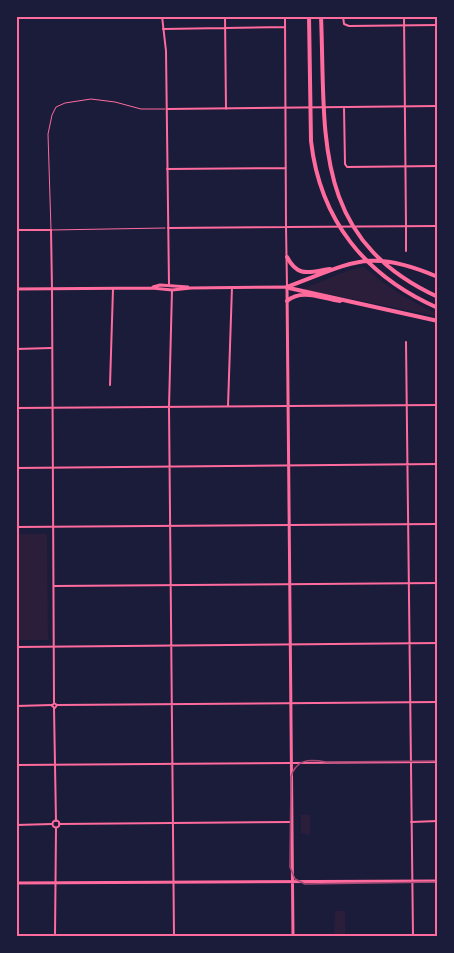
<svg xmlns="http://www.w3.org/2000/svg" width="454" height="953" font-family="Helvetica,sans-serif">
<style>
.green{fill:#2a1e3b}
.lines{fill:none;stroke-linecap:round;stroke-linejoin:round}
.service{stroke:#ff6b9d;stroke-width:1}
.minor{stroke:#ff6b9d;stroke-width:2}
.tertiary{stroke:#ff6b9d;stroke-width:2}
.secondary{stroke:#ff6b9d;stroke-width:3}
.motorway{stroke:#ff6b9d;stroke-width:4}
.tram{stroke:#a44b75;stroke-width:1.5}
.neatline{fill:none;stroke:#ff6b9d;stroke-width:2}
</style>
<rect width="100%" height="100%" fill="#1b1b3a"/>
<!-- green -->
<path class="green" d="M 364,267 C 387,287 410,301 437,314 L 437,316 L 305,290 L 305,288 C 325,281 343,270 364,267 Z
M 17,534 L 47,534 L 48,640 L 17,640 Z
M 301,815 L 310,815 L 310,835 L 301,833 Z
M 335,911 L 345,911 L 345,935 L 334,935 Z"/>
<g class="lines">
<!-- service -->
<path class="service" d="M 165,109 L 141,109 L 115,102 L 91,99 L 65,103 L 56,107 L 52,115 L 48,134 L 51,230 L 165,228"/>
<!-- minor -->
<path class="minor" d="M 225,16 L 226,109
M 343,16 L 344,24 L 349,26 L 438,25
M 163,29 L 285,27
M 344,108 L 345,164 L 347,167 L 438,166
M 167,109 L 438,106
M 167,169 L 286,168
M 406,226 L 406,251
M 168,228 L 286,227 L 285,16
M 16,230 L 51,230 L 52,289
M 172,290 L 169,407 L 174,936
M 406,342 L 413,936
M 16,349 L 51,348
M 110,385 L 113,289
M 228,406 L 232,287
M 16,408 L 288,406
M 16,468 L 438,464
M 16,527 L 438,524
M 54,586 L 438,583
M 16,647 L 438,643
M 57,705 L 438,702
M 16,706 L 52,705
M 16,765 L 292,763
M 411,822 L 438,821
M 59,824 L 292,822
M 16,825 L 52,824"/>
<!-- tertiary -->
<path class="tertiary" d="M 162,16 L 166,51 L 169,285
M 404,16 L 406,226
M 287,286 L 286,227 L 438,226
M 52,289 L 54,702
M 288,406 L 438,405
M 54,703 L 57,705 L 55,708 L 52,706 Z
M 54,708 L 56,821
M 292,763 L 438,762
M52.5 824a3.5 3.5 0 1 1 7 0a3.5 3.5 0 1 1-7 0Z
M 55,936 L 56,828"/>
<!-- secondary -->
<path class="secondary" d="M 153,287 L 160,285 L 188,287
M 16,289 L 152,288 L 172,290 L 191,288 L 287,287 L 293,936
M 16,883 L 438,881"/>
<!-- motorway -->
<path class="motorway" d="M 309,16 L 311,141 C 320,220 365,276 438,308
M 321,16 C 326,134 310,238 438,297
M 287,257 C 298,278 309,272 330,269
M 287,287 C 352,263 369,247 438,277
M 289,288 L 438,321
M 287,301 C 302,288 323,299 340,301"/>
<!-- tram -->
<path class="tram" d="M 438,761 L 326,762 C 309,759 296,759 291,777 L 290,867 L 295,879 L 305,884 L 438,882"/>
</g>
<!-- border -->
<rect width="454" height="953" fill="none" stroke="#1b1b3a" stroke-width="36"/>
<rect x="18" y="18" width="418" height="917" class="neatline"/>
</svg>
